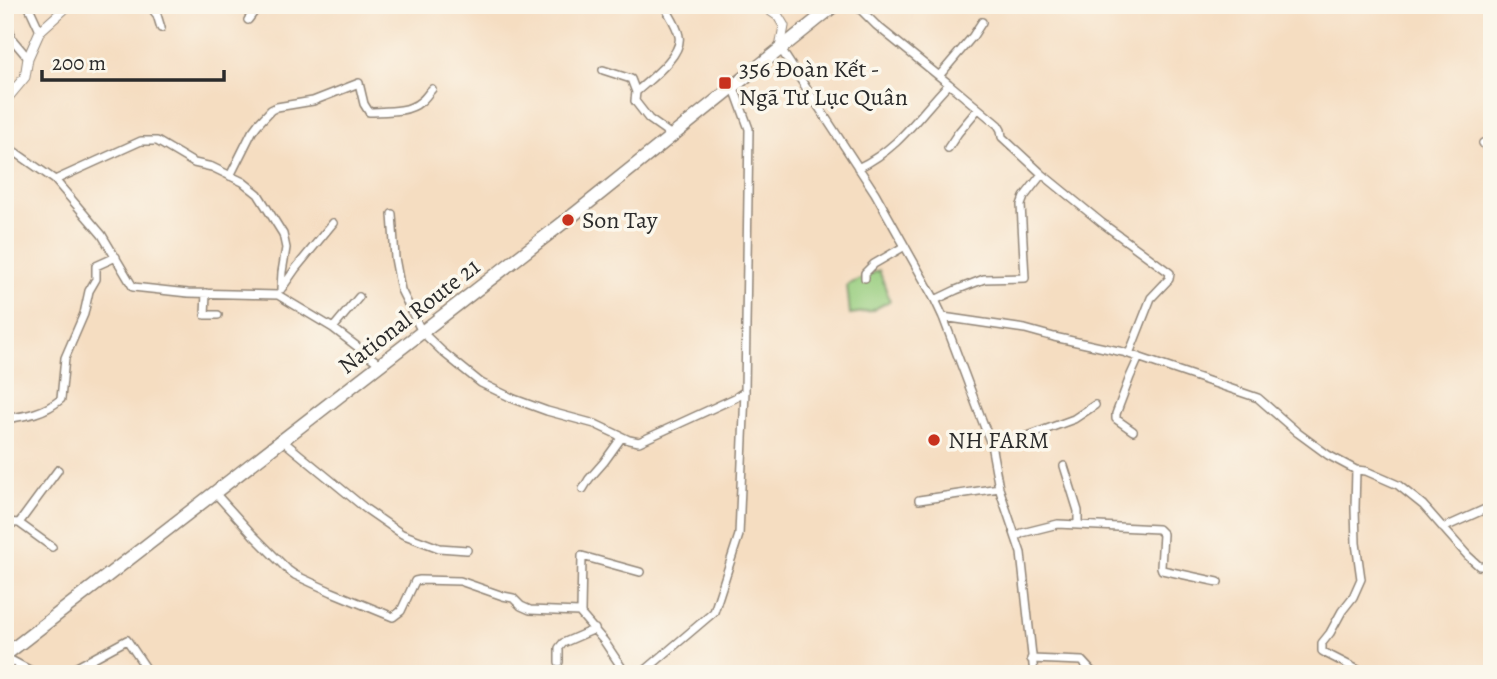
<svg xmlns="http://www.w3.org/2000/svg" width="1497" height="679" font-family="Alegreya,serif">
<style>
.green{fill:#98cd7f;stroke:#627c55;stroke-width:2}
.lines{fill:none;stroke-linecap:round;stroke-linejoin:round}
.minor-casing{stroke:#908476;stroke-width:10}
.tertiary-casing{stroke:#908476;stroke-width:11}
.trunk-casing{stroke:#908476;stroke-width:15}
.minor{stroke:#fff;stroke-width:7}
.tertiary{stroke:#fff;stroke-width:9}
.trunk{stroke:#fff;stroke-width:12}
.poi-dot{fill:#c8321e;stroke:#fbf7ec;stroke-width:2.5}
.labels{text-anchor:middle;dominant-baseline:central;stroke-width:7;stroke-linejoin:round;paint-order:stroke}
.poi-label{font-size:24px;fill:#2b2b2b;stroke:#fbf7ec;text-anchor:start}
.street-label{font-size:24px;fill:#2b2b2b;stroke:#fbf7ec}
</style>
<rect width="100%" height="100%" fill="#fbf7ec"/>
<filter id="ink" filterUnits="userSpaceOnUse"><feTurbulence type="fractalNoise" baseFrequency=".0143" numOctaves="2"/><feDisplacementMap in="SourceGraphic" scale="14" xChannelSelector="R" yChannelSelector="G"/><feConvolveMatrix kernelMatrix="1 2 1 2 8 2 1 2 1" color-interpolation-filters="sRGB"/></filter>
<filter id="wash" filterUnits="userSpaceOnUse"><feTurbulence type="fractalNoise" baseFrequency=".00686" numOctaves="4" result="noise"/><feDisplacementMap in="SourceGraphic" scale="28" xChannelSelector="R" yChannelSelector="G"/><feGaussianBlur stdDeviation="1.57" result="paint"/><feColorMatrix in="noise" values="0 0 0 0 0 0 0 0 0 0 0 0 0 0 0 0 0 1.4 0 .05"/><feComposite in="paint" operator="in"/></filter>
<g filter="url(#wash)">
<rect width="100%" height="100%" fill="#f5ddc1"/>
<!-- green -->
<path class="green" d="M 879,270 L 890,301 L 871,311 L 850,314 L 847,285 Z"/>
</g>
<g filter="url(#ink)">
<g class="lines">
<defs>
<path id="minor" d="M 28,5 L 40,31
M 149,5 L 157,15 L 161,28
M 856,5 L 876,25 L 939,76
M 5,13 L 12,39 L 28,58
M 248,20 L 254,12 L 252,5
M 780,48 L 875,193 L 935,300 L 943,317 L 991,444 L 999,488 L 1021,553 L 1034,674
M 603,70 L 631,79 L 636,92 L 635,101 L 649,119 L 673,136
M 949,84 L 998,125 L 1001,130 L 1002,137 L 1042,174 L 1102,223 L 1170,273 L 1169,279 L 1151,298 L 1129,354
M 636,92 C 649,80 683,55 679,36 C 677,25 669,15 664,5
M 1483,143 L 1492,154
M 5,145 L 55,180 L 102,235 L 133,287 L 188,293 L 278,295 L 333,328 L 381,365
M 948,148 L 958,133 L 978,109
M 858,168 C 901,147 917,117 949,84 L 939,76 L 973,36 L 982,22
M 230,176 L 252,132 L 258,124 L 271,110 L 277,107 L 313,101 L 359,83 L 364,104 L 369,112 C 384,111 408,113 420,102 C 425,99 428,93 432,89
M 55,180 L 141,141 L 157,141 L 194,163 L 212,167 L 243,182 L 258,194 L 283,234 L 286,248 L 282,272 L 281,289
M 392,214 L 395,258 L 401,290 L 422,332 L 444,353 L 481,383 L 514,399 L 547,411 L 595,424 L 629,440 L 639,442 L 735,398 L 745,391
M 865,278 L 865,273 L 874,264 L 905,246
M 282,288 L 296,268 L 333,223
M 206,293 L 205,315 L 218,315
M 935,300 L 956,290 L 984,279 L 1025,278 L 1021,205 L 1024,197 L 1042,174
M 943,317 L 1025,329 L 1054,337 L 1123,352 L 1258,398 L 1298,433 L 1328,455 L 1356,470 L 1366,471 L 1398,485 L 1423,505 L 1468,556 L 1479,566 L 1492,567
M 333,328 L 359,297
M 5,419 C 26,416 45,413 61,399 L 65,358 L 84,314 L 89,291 L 96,279 L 96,266 L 116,257
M 1133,431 L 1116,419 L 1116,414 L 1130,377 L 1139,357
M 283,441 L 366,509 L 402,534 L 439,548 L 467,550
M 991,444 L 1028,436 L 1074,419 L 1095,405
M 1064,466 L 1078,511 L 1078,524
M 1356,470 L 1355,508 L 1356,543 L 1361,579 L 1353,597 L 1342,611 L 1330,633 L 1322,643 L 1322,651 L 1327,654 L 1366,674
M 583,489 L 589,479 L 604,462 L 622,437
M 215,493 L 253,535 L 288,570 L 295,575 L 332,592 L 393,617 L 401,611 L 415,581 L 420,580 L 460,581 L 503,596 L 513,598 L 521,606 L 530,610 L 579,612 L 604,641 L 626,674
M 919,500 L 999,488
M 5,522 L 19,523 L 52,547
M 19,523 L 58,470
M 1443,528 L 1492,506
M 1016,537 L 1022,533 L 1058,524 L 1158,529 L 1163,534 L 1161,567 L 1162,570 L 1218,582
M 581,613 L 582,556 L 640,572
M 5,657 L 37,674
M 1031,659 L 1082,661 L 1094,674
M 559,662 L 559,648 L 563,643 L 595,629
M 64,674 L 127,640 L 150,674
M 641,674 L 714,612 L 739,535 L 745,391 L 749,129 L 734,88"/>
<path id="tertiary" d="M 762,5 L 778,16 L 784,26 L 780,48
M 5,101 L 25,77 L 28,58 L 40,31 L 69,5"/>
<path id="trunk" d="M 5,655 L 577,212 L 835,5"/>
</defs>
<!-- minor casing -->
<use href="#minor" class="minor-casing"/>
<!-- tertiary casing -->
<use href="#tertiary" class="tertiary-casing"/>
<!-- trunk casing -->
<use href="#trunk" class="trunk-casing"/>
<!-- minor -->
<use href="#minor" class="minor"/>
<!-- tertiary -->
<use href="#tertiary" class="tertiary"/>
<!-- trunk -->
<use href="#trunk" class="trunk"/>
</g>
</g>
<!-- markers -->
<g class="poi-dot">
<rect x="718" y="76" width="14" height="14" rx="3.5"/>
<circle cx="568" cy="220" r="7"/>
<circle cx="934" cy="440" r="7"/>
</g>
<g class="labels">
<!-- poi labels -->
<g class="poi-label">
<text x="739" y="69">356 Đoàn Kết -<tspan x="739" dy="28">Ngã Tư Lục Quân</tspan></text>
<text x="582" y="220">Son Tay</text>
<text x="948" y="440">NH FARM</text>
</g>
<!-- street labels -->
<g class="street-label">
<text transform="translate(409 316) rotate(-38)">National Route 21</text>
</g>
</g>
<!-- margin -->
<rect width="1497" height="679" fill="none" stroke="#fbf7ec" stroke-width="28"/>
<!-- scale -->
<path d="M42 70v10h182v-10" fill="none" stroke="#2b2b2b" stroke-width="3.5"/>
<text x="52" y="70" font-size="21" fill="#2b2b2b" stroke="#fbf7ec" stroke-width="5" paint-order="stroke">200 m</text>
</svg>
